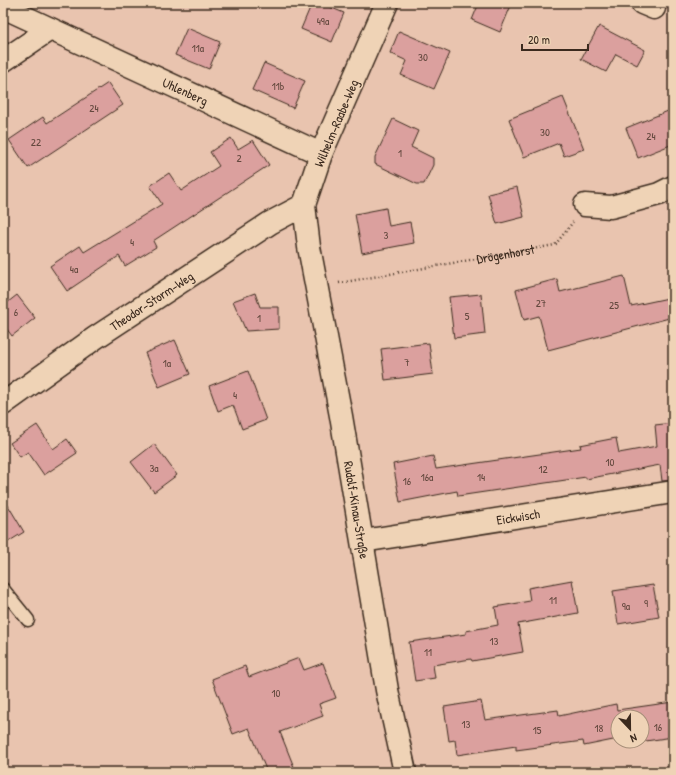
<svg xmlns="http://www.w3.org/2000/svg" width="676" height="775" font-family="'Patrick Hand',sans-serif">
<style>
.building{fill:#dba09e;stroke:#3b2a1e}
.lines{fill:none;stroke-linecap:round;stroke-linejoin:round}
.lane-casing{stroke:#3b2a1e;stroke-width:15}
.street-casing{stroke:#3b2a1e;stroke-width:25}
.path{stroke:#3b2a1e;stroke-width:2.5;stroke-dasharray:1 3;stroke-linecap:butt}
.lane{stroke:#efd3b6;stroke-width:12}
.street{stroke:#efd3b6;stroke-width:22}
.labels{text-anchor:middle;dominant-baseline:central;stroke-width:3;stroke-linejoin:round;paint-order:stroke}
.number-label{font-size:11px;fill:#63483e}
.street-label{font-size:13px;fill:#3b2a1e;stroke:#efd3b6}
</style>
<rect width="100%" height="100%" fill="#e9c4af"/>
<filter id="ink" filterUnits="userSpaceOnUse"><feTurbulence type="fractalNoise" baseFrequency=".025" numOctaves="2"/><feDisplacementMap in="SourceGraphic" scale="8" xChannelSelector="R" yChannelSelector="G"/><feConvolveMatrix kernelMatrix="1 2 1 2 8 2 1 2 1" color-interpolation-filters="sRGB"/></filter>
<g filter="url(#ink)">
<!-- building -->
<path class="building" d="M 312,3 L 320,3 L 344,13 L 332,42 L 301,29 Z
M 479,3 L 512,3 L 500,32 L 472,20 Z
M 599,26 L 645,50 L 637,65 L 616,54 L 606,72 L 581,59 Z
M 187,28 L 220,42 L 209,69 L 175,55 Z
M 399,31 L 450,53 L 434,89 L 401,75 L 407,61 L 390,53 Z
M 264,63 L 305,81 L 293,108 L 252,90 Z
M 108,83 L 123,105 L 28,168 L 9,140 L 43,117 L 47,123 Z
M 563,97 L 584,149 L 564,156 L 559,143 L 524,157 L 509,119 Z
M 673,109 L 673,144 L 638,158 L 626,128 Z
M 393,119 L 418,131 L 411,147 L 433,158 L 433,165 L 424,184 L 417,184 L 375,164 L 375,157 Z
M 231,138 L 238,149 L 253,140 L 269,165 L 153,241 L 156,247 L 125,266 L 119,256 L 67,291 L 50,266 L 80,246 L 84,252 L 162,204 L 150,186 L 169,173 L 181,191 L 219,166 L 210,152 Z
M 517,187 L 524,217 L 497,224 L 488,194 Z
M 386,208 L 389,226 L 410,222 L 414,243 L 362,253 L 355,214 Z
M 624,276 L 631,306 L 673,297 L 673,317 L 548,350 L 539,316 L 524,320 L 516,290 L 557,279 L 560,292 Z
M 255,293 L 260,307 L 279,307 L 279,329 L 246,331 L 233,301 Z
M 481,294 L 485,334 L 454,338 L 449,297 Z
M 17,295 L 35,318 L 12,336 L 3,324 L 3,306 Z
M 175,340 L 190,374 L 159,387 L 145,353 Z
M 429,343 L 433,374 L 385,380 L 381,349 Z
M 248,371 L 266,420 L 242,429 L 233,405 L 218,411 L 209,386 Z
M 673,423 L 673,480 L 662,481 L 660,465 L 586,479 L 586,477 L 458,496 L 457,491 L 400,502 L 393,464 L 433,456 L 436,469 L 581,448 L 580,445 L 616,438 L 619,453 L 657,446 L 655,425 Z
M 37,425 L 53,449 L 67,439 L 77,453 L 44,475 L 28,452 L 20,457 L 10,443 Z
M 154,444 L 177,475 L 154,492 L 131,462 Z
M 3,497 L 24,532 L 3,545 Z
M 572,580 L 578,613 L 518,624 L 523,652 L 472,661 L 471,659 L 433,665 L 435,678 L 415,681 L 409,642 L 466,634 L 466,631 L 498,625 L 495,607 L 530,601 L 528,588 Z
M 653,585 L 659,617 L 618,624 L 613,591 Z
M 299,658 L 304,670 L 323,663 L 336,698 L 319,704 L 323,716 L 280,732 L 296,772 L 267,772 L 249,728 L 233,734 L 212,679 L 245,666 L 249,677 Z
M 481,701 L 485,720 L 558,710 L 559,716 L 616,704 L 617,710 L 673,702 L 673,737 L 632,743 L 632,741 L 642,741 L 642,717 L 618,717 L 618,739 L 584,746 L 583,741 L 516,750 L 516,746 L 457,755 L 455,740 L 449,741 L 444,707 Z"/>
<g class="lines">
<defs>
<path id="lane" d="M 3,589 L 28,620"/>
<g id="street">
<path id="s2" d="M 387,3 L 321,154 L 304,205 L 309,247 L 341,416 L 387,690 L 405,772"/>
<path d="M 642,3 L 654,8"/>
<path id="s3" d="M 3,7 L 321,154"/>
<path d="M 3,61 L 50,29"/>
<path d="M 585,205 L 611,207 L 659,194 L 673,187"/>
<path id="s4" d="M 3,404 L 95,338 L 270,223 L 304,205"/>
<path id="s5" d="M 363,541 L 673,492"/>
</g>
</defs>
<!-- lane casing -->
<use href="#lane" class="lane-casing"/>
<!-- street casing -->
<use href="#street" class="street-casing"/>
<!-- path -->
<path class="path" id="s1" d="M 339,283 L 555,245 L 573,222"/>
<!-- lane -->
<use href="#lane" class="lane"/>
<!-- street -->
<use href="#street" class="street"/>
</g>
</g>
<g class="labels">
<!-- number labels -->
<g class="number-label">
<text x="323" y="21">49a</text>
<text x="198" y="48">11a</text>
<text x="423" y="57">30</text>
<text x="278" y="86">11b</text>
<text x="94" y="108">24</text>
<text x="545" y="132">30</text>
<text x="651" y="136">24</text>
<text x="36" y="142">22</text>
<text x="400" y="153">1</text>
<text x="239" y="158">2</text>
<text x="386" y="235">3</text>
<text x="132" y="242">4</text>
<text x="74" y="269">4a</text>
<text x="541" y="303">27</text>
<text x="614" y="305">25</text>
<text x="16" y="312">6</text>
<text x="467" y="316">5</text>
<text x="259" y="318">1</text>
<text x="407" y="362">7</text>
<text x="167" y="363">1a</text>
<text x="235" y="395">4</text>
<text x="610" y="462">10</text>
<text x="154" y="468">3a</text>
<text x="543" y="469">12</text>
<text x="427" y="477">16a</text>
<text x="481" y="477">14</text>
<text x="407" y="481">16</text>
<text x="553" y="600">11</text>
<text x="646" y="603">9</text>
<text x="626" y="606">9a</text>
<text x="494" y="641">13</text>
<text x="428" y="652">11</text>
<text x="276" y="693">10</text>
<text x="466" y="724">13</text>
<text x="658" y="727">16</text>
<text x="599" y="728">18</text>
<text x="537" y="730">15</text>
</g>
<!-- street labels -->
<g class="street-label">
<text stroke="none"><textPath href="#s3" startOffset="201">Uhlenberg</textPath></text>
<text transform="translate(336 123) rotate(-67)">Wilhelm-Raabe-Weg</text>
<text stroke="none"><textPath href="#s1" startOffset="169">Drögenhorst</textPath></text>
<text stroke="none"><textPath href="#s4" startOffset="181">Theodor-Storm-Weg</textPath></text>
<text stroke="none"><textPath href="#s2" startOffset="528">Rudolf-Kinau-Straße</textPath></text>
<text stroke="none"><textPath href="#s5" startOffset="157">Eickwisch</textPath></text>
</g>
</g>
<!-- margin -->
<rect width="676" height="775" fill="none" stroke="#efd3b6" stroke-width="16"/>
<rect x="8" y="8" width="660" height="759" fill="none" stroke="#3b2a1e" stroke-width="1.5" filter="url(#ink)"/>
<!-- north arrow -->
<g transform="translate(630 729) rotate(158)"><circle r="19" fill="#efd3b6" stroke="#a78f79"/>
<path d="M0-3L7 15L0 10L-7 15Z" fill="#3b2a1e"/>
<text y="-6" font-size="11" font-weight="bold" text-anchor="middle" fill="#3b2a1e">N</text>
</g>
<!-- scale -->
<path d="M522 44v6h66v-6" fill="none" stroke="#3b2a1e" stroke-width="2"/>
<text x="528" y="44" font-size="12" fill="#3b2a1e" stroke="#efd3b6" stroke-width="3" paint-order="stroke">20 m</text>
</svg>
